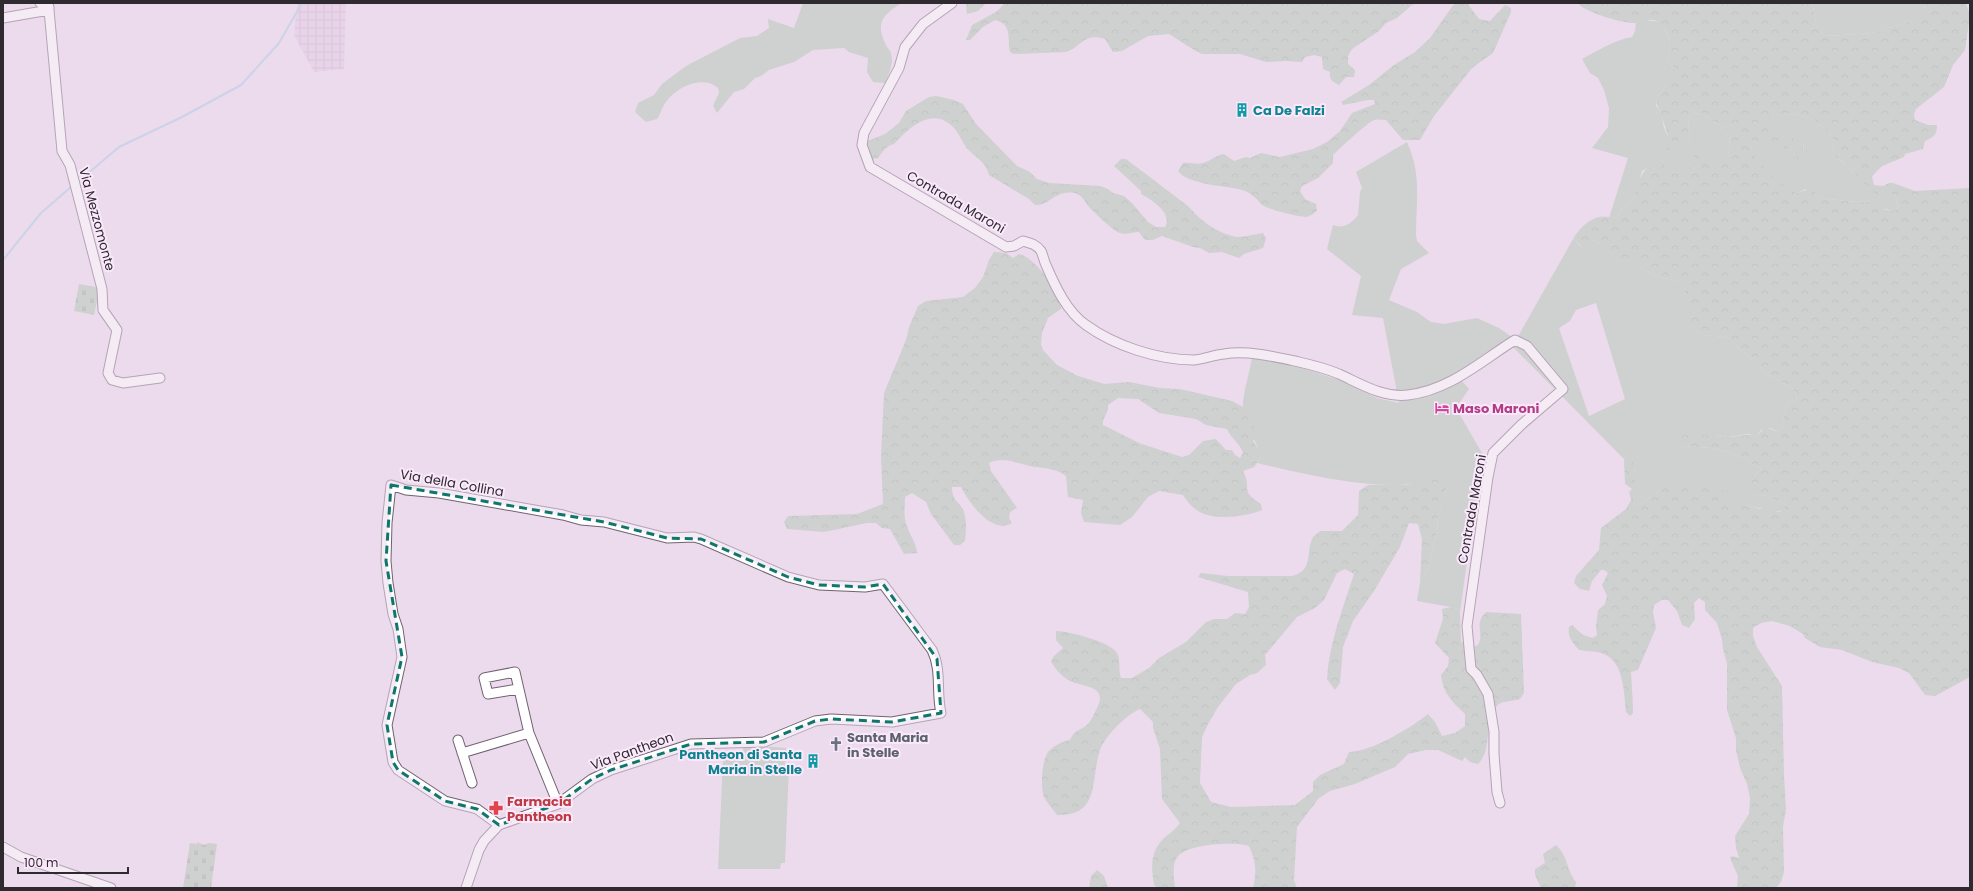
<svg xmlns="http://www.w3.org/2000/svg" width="1973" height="891" font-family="Poppins,sans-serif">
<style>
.industrial{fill:url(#industrial-grid)}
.grass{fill:#a9c5ab;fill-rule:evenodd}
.forest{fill:url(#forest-crowns);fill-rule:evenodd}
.cemetery{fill:url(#cemetery-stones)}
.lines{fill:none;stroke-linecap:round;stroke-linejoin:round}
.stream{stroke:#a2cbe3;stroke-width:2}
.minor-casing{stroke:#716272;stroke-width:11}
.minor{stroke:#fff;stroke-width:9}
.marked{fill:none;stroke:#0f766e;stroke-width:3;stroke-dasharray:8 5;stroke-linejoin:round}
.labels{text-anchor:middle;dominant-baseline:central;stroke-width:4;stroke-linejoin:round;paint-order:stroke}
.culture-label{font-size:13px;font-weight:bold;fill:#0d838f;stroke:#fae8fb;text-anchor:start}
.street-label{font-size:13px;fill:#2f2930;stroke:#fae8fb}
.hotel-label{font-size:13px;font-weight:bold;fill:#b23c85;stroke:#fae8fb;text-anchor:start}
.worship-label{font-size:13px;font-weight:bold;fill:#5b616d;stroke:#fae8fb;text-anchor:start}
.health-label{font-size:13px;font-weight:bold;fill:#be3a42;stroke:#fae8fb;text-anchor:start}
</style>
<defs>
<pattern id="industrial-grid" width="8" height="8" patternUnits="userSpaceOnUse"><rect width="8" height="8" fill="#e2cbe3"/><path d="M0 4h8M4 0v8" fill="none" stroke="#c2aec3"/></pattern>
<pattern id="forest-crowns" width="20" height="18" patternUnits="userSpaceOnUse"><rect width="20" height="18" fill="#a9c5ab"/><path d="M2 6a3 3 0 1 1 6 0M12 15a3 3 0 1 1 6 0" fill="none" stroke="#92a993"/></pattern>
<pattern id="cemetery-stones" width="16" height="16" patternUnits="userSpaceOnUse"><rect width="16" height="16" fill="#a9c5ab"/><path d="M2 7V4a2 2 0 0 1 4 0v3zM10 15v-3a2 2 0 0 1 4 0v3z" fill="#92a993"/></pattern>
</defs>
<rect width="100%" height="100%" fill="#ecdbed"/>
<!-- industrial -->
<path class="industrial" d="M 297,3 L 346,3 L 344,69 L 314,72 L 294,35 Z"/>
<!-- grass -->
<path class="grass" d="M 803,3 L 902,3 C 882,15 875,23 886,45 C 887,47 890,50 891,53 C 894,63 889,74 885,83 L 873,82 L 867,72 L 868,58 L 849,52 L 844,48 L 813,50 L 794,62 L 769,70 L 761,76 L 755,78 L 744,89 L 734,92 L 717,113 L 713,106 L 719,93 L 718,88 C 702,74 674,88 664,105 C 661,110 660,115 657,119 L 646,122 L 635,112 L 638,103 L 654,95 L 662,84 L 686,66 L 740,38 L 757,36 L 769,28 L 768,19 L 794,28 Z
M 1811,3 L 1928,3 L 1916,19 L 1872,33 L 1826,36 C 1813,30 1817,13 1811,3 Z
M 1646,20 L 1660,22 C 1668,32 1673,47 1668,59 L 1673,67 L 1665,87 L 1657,97 L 1656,105 L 1661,113 L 1664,128 L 1669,138 L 1669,143 L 1666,149 L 1685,145 L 1690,142 L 1688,118 L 1690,114 C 1693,114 1697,113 1700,113 C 1704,114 1729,131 1732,134 C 1727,143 1731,145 1729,152 C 1728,157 1717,164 1712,167 L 1693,161 C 1687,169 1681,173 1670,173 L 1662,160 L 1642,171 L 1636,191 L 1636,196 L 1618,213 L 1619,217 L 1609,218 L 1628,158 L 1592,148 L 1608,127 L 1609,108 L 1604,90 L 1598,78 L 1590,73 L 1582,59 C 1599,50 1614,40 1632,37 L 1635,31 L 1636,23 Z
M 1781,114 L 1800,115 L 1813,119 L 1828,131 L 1834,141 L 1833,155 C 1856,169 1865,195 1895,194 L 1898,207 L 1893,211 C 1879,209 1876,198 1858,202 L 1817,198 L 1805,189 L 1797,193 C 1781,187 1754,162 1750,145 L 1753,140 C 1758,140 1765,138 1769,139 C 1779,142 1783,148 1792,150 L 1796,157 L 1804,154 L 1803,142 L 1789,138 L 1772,127 L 1773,115 Z
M 1407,142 C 1422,175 1416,201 1416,235 L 1417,241 L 1429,253 L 1401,269 L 1389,300 L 1417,312 L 1431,322 L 1444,324 L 1477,318 L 1499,328 L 1516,340 L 1577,232 L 1574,239 L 1581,247 L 1588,242 L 1595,240 L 1619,260 L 1632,262 L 1656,276 L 1678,281 L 1684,286 L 1691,326 L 1702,335 L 1726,337 L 1733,341 L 1743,352 L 1755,360 L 1764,372 L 1790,387 L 1795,392 L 1797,399 L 1788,403 C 1783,412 1784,424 1778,432 L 1770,428 L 1761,430 L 1757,436 L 1748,434 L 1728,437 L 1693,435 L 1682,446 L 1712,448 L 1729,452 L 1746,459 L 1755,466 L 1762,468 L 1749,483 L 1755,494 L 1767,496 L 1786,504 L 1783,510 L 1772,513 L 1760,508 L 1730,503 L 1723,499 L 1727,494 L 1711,488 L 1663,488 L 1638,506 L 1633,503 L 1635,470 L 1627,456 L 1624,459 L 1510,344 L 1462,381 L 1469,389 L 1456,408 L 1482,453 L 1460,612 L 1451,607 L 1417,601 L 1420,582 L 1427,572 L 1437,532 L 1438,515 L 1447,488 L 1430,479 C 1393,496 1299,473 1257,463 L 1261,457 C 1257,441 1244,425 1243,408 C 1242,396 1250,371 1252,358 L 1279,360 L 1342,381 L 1377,398 L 1399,403 L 1383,318 L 1352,315 L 1361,276 L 1327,249 L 1333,225 C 1344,229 1351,224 1358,215 L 1360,192 L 1362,188 L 1356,172 ZM 1596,303 L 1625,399 L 1589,416 L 1559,328 L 1570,321 L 1576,310 Z
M 743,744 L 786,748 L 785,765 L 789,765 L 785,863 L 781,863 L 780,869 L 718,869 L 723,760 L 743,760 Z"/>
<!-- forest -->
<path class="forest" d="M 967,3 L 986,3 L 978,11 L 967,14 L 966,5 Z
M 1003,3 L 1418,3 L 1412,5 L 1397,18 L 1386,23 L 1379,31 L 1352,49 L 1348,56 L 1348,64 L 1355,70 L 1354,77 L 1346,77 L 1339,85 C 1332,81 1329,80 1330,72 L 1323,69 L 1322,57 L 1314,55 L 1305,57 L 1302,62 L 1286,61 L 1266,62 L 1240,54 L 1202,54 L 1194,50 L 1169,34 L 1148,36 L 1122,51 L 1113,52 L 1105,39 C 1084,32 1081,47 1066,52 L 1014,54 L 1010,52 C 1007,39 1013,24 995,20 L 983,27 L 970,40 L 966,40 L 972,25 L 996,12 L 1003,5 Z
M 1467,3 L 1479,19 L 1490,21 L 1505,5 L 1511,8 L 1511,12 L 1493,53 L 1472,68 L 1434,116 L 1420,140 L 1403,140 L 1386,120 C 1382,120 1378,119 1374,120 C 1367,123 1339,149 1333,155 L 1333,163 L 1318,178 L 1302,186 L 1300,191 L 1305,199 L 1316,204 L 1317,211 C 1313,214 1310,216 1306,217 C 1299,217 1266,209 1261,204 C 1256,197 1248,191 1239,189 C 1223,186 1187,184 1178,171 L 1183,163 C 1189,162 1197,165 1203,163 C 1211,161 1216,155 1224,154 L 1234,161 L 1246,157 L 1250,158 L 1261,153 L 1280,157 L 1313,149 L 1327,142 L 1340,131 L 1352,113 L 1375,104 L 1374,100 L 1368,100 L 1343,105 L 1341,102 L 1369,85 L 1394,65 L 1415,52 L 1430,38 L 1454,4 Z
M 1577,3 L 1811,3 C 1817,13 1813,30 1826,36 L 1872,33 L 1916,19 L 1928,3 L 1966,3 L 1970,15 L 1965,50 L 1953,65 L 1944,87 L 1916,109 L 1914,114 L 1915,120 L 1928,125 L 1937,125 C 1937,135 1934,137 1925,141 L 1923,149 L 1905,154 L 1904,157 L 1882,166 L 1872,176 L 1874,185 L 1883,186 L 1889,183 L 1893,183 L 1915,191 L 1970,188 L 1970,677 L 1935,696 L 1925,695 L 1909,673 L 1899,668 L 1872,662 L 1842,650 L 1820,647 L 1805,638 L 1803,634 L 1790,626 L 1772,621 L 1761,623 L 1753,628 L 1753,636 L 1757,647 L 1782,686 L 1784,775 L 1786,809 L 1783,827 L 1784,872 L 1781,882 L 1776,888 L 1737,888 L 1738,876 L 1730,858 L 1732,856 L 1739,858 L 1736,848 L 1735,836 L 1749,814 L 1750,798 L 1747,784 L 1740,768 L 1736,750 L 1736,738 L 1727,710 L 1727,663 L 1723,649 L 1722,639 L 1717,623 L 1705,610 L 1705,602 L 1699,598 L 1694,603 L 1695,619 L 1689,628 L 1682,625 L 1677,611 L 1668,600 L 1662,600 L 1654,605 L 1653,612 L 1656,628 L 1638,670 L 1631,672 L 1633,708 L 1633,713 L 1630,716 L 1626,712 C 1624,694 1624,664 1606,655 C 1597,650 1588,652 1579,650 C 1573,643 1567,637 1569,627 L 1572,625 L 1583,635 L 1593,638 L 1597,635 L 1596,626 L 1598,610 L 1605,604 L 1607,596 L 1602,585 L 1608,573 L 1604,570 L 1601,570 L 1592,581 L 1589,591 L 1580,589 L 1574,583 L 1576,576 L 1599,550 L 1601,528 L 1626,509 L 1631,500 L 1629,492 L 1632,489 L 1625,484 L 1624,459 L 1627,456 C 1640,461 1634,492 1633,503 L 1638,506 L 1663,488 L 1711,488 L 1731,492 L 1723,499 C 1727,501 1775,513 1778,512 C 1783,511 1784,508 1786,504 L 1767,496 L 1755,494 L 1749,488 L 1749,483 L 1762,468 L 1755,466 L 1746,459 L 1729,452 L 1712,448 L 1682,446 L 1677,445 L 1675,439 C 1684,430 1715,437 1727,437 C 1738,437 1746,433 1757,436 L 1765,427 L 1778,432 C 1784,424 1783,412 1788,403 L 1797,399 L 1795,392 L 1790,387 L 1764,372 L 1755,360 L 1743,352 L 1733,341 L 1726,337 L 1702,335 L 1690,326 L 1684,286 L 1678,281 L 1656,276 L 1632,262 L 1619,260 L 1595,240 L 1588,242 L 1582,247 L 1574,239 C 1577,230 1589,219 1599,217 C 1605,216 1612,218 1619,217 L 1618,213 L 1636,196 C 1634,181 1646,168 1656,159 L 1662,160 L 1670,173 C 1681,173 1693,167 1694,155 L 1699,152 L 1708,165 L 1712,167 L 1717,164 L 1718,157 L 1723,158 L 1728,155 C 1731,147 1727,143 1732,134 C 1729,131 1704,114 1700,113 C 1697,113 1693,114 1690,114 L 1688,118 L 1690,142 L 1669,158 L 1665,153 L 1669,138 L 1656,101 L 1657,97 L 1665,87 L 1673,67 L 1668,59 C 1673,47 1668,23 1653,20 C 1646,19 1641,23 1635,23 C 1621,23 1587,13 1577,3 ZM 1781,114 L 1800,115 L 1813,119 L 1828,131 L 1834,141 L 1833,155 L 1842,161 L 1873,192 L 1878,195 L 1895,194 L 1898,207 L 1893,211 L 1886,210 L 1880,204 L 1873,201 L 1858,202 L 1817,198 L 1815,192 C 1808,189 1804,190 1797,193 C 1782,187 1754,161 1750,145 L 1753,140 L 1757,140 L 1759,143 L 1767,143 L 1768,139 C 1777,143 1783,148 1792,150 L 1798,160 L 1805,163 L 1808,159 L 1803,149 L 1803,142 L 1789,137 L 1772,127 L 1773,115 Z
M 936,96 L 954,100 L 963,104 L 976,124 L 1017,166 L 1030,172 L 1037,179 L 1049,183 L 1100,186 L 1108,189 L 1113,193 L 1124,196 L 1132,203 L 1148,222 L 1156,227 L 1165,227 C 1173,213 1152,200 1141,194 L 1141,191 L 1114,166 L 1121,159 L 1126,159 L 1188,206 C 1200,220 1214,231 1232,236 C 1240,239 1254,234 1263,233 L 1266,239 L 1263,248 L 1244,254 L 1239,258 L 1222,252 L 1209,253 L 1200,248 L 1193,247 L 1162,236 L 1153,240 L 1145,240 L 1139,232 C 1134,232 1125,235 1120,233 C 1113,231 1096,214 1090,208 C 1085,203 1083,195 1075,193 C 1053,190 1051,206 1035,205 L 1029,199 L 989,175 C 986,161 974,157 966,147 C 961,140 958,131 952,126 C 931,106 908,129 894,144 C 886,146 883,151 878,158 L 869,160 L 865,150 L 868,141 L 885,134 L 899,123 L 906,111 L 929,97 Z
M 994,252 L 1006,253 L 1013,258 L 1019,254 C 1033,256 1053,285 1059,297 C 1061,300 1061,305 1061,309 L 1048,318 L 1042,333 L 1041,344 L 1043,350 L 1057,365 L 1078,376 L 1104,384 L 1129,382 L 1160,388 L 1180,389 L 1232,401 L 1243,407 L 1255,428 L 1256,435 L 1253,441 L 1259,450 L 1261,457 L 1254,467 L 1243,471 C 1253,490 1238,489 1261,504 L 1262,510 C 1247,516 1220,520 1204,514 C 1194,510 1188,503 1183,495 L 1159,491 L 1148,497 L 1132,517 L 1120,525 L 1084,522 L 1081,513 L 1083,500 L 1068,497 L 1066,476 C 1054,467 1043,469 1030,466 C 1015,463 1004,456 989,463 L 991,471 L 1017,508 L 1010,512 L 1009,518 L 1012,523 C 992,535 969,503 961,487 L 952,487 C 952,502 960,501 964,512 C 967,522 966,531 965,541 L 960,545 L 954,545 L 931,514 L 926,502 L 912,493 L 905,497 C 905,507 903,517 907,526 C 910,536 916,542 917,553 L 904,554 L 890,529 L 882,528 L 876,523 L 867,523 L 824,532 L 787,529 L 784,522 L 788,516 L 857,514 L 883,504 L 881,457 L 884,393 L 906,340 L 909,327 L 918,306 L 926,301 L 963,297 L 975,288 L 983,277 L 989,260 ZM 1118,398 L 1138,399 L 1159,413 L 1196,419 L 1206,425 L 1227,429 C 1231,439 1240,443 1243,453 L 1240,458 L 1235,455 L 1232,450 L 1226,450 L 1216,439 L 1203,441 L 1189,455 L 1182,457 L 1139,443 L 1103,425 C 1102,418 1109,413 1108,405 Z
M 1430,479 L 1439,480 L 1447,488 L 1438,515 L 1437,532 L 1427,572 L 1420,582 L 1422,539 L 1418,524 L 1409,523 L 1400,547 L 1374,591 L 1353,621 L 1343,647 L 1340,683 L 1335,690 L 1327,679 C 1329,643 1343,608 1354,574 L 1345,569 L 1337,573 L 1324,600 L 1315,608 L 1297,617 L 1265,655 L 1266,665 L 1257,673 L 1250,675 L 1236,684 L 1218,707 L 1208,724 L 1202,737 L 1200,783 L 1211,802 L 1231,807 L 1295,805 L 1313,791 L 1313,782 L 1320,775 L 1344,764 L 1349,752 C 1373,751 1409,729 1428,714 L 1435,722 L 1442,736 L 1455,733 L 1465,726 L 1465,714 C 1453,703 1442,692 1441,675 L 1448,666 L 1449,658 L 1435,643 L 1443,619 L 1442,609 L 1451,607 L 1460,612 L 1461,641 L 1468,649 L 1478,645 C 1485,632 1473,625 1486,612 L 1521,614 L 1524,693 L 1520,699 C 1514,701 1503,701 1499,704 C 1481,717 1495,748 1478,764 L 1470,762 L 1465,757 L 1462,761 L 1438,750 L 1426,750 L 1408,754 L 1395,767 L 1355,784 L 1330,791 L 1319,798 L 1297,827 L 1294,880 L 1297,888 L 1253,888 C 1257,870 1256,862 1249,846 C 1235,841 1190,844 1179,855 C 1171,863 1174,877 1175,888 L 1158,888 L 1154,885 C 1151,867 1150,852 1164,838 C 1170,833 1175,830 1180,823 L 1162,799 L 1160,749 L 1153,728 L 1153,722 L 1140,709 C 1126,715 1105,736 1100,750 C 1090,780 1101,816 1057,815 C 1053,809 1047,803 1044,797 C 1040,787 1042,760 1048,752 C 1053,746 1063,741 1070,740 C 1075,729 1080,731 1088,724 C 1091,721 1095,712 1097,708 C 1109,685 1082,687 1070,681 C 1061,676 1056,670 1051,661 L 1054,656 L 1063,648 L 1056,640 L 1056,631 C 1069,631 1111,642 1117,653 C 1121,660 1118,670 1121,678 L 1132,678 L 1149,668 L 1159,658 L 1186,642 L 1206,622 L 1214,619 L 1227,619 L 1235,613 L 1245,614 L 1249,607 L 1248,592 L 1198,577 L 1201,573 L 1228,576 L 1292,576 C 1315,570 1305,552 1313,537 C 1315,535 1318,533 1320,531 L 1342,531 L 1358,515 L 1359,491 L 1368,485 L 1407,485 Z
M 1556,845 C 1569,857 1566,870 1576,882 L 1575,888 L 1541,888 L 1535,875 L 1535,869 L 1545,863 L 1543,854 Z
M 1097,870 L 1104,876 L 1108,888 L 1089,888 L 1091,876 Z"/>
<!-- cemetery -->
<path class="cemetery" d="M 79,284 L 100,288 L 94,315 L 74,311 Z
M 197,842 L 204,845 L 209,843 L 217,844 L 211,888 L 183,888 L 190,843 L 197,844 Z"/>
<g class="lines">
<!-- stream -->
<path class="stream" d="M 79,181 L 119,147 L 182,117 L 241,85 L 279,43 L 302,3
M 3,260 L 41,213 L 71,187"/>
<defs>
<path id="minor" d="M 952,3 L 923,24 L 905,47 L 899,68 L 864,133 L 862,145 L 870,167 L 1006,247 L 1014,246 L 1023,241 C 1030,243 1036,244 1041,251 C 1043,255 1044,261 1046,265 C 1055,286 1067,312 1086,325 C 1115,346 1158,360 1194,360 C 1205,359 1213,355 1224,354 C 1247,350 1276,357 1299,362 C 1312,365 1327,369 1339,374 C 1361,384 1383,398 1408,395 C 1450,390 1481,361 1515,340 L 1527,346 L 1563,389 L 1521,425 L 1493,453 L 1488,477 L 1467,626 L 1471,669 L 1477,675 L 1488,694 L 1494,732 L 1494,754 L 1497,792 L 1500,803
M 49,10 L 62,151 L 70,165 L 102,289 L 103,310 L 117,330 L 108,373 L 112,380 L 123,383 L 160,378
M 3,18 L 49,10 L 49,7 L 40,3
M 518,689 L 488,694 L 484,678 L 515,672 L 529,733 L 558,804
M 458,740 L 472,783
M 462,753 L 529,733
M 3,847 L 21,857 L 111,888
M 466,888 L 479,850 L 484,841 L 499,825 L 558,804 L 592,779 L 611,770 L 691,744 L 764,742 L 815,721 L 831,719 L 892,722 L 941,713 C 936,693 942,670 932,650 L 883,584 L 865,587 L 819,585 L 788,577 L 701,539 L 694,537 L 667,538 L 604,522 L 581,520 L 563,515 L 439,493 L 406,490 L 391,485 L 387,523 L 386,561 L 388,583 L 393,614 L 398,629 L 402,657 L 387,725 L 393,762 L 398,770 L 445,801 L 477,809 L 499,825"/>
</defs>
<!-- minor casing -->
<use href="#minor" class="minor-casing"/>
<!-- minor -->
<use href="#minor" class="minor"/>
</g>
<!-- marked area -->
<path d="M0 0H1973V891H0ZM 391,485 L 604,522 L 667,538 L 701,539 L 788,577 L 819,585 L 865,587 L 883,584 L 937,659 L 941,713 L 892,722 L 831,719 L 815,721 L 764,742 L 691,744 L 611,770 L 592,779 L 558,804 L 499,825 L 477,809 L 445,801 L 398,770 L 393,762 L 387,725 L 402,657 L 386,561 Z" fill="#ecdbed" fill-opacity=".55" fill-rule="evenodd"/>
<path class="marked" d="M 391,485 L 604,522 L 667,538 L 701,539 L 788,577 L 819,585 L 865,587 L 883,584 L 937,659 L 941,713 L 892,722 L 831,719 L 815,721 L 764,742 L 691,744 L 611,770 L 592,779 L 558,804 L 499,825 L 477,809 L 445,801 L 398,770 L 393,762 L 387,725 L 402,657 L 386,561 Z"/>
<!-- icons -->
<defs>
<symbol id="building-bare" viewBox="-9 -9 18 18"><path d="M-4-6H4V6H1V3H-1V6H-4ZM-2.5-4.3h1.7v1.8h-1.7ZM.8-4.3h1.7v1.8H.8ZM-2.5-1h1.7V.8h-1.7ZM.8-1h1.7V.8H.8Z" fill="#0f9aa8" stroke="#fae8fb" stroke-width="2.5" paint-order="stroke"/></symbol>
<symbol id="hotel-bare" viewBox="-9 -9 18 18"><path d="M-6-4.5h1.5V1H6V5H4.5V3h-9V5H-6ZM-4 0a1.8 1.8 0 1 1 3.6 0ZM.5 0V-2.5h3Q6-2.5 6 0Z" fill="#d1479c" stroke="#fae8fb" stroke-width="2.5" paint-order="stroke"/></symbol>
<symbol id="church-bare" viewBox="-9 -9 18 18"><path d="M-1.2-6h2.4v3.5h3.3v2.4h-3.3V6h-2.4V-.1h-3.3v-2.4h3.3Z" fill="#6b7280" stroke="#fae8fb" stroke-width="2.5" paint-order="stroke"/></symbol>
<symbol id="pharmacy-bare" viewBox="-9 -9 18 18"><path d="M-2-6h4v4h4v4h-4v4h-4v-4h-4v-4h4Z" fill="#e0444e" stroke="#fae8fb" stroke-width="2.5" paint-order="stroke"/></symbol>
</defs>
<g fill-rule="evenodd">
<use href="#building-bare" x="1232" y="100" width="20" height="20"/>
<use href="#hotel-bare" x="1432" y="398" width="20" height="20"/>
<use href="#church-bare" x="826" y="734" width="20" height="20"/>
<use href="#building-bare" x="803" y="751" width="20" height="20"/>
<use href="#pharmacy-bare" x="486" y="798" width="20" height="20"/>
</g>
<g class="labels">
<!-- culture labels -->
<g class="culture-label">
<text x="1253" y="110">Ca De Falzi</text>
<text x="802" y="754" text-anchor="end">Pantheon di Santa<tspan x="802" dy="15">Maria in Stelle</tspan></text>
</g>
<!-- street labels -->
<g class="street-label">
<text transform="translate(956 202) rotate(30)">Contrada Maroni</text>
<text transform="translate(97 219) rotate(75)">Via Mezzomonte</text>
<text transform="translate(452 483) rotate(10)">Via della Collina</text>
<text transform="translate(1472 509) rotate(-80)">Contrada Maroni</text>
<text transform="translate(632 751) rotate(-20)">Via Pantheon</text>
</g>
<!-- hotel labels -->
<g class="hotel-label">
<text x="1453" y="408">Maso Maroni</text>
</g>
<!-- worship labels -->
<g class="worship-label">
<text x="847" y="737">Santa Maria<tspan x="847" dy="15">in Stelle</tspan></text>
</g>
<!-- health labels -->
<g class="health-label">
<text x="507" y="801">Farmacia<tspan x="507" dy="15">Pantheon</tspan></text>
</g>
</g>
<!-- border -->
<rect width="1973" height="891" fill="none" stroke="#2f2930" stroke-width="8"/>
<!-- scale -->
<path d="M18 867v6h110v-6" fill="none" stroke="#2f2930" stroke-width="2"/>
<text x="24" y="867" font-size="12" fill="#2f2930" stroke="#fae8fb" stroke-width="3" paint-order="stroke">100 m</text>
</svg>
